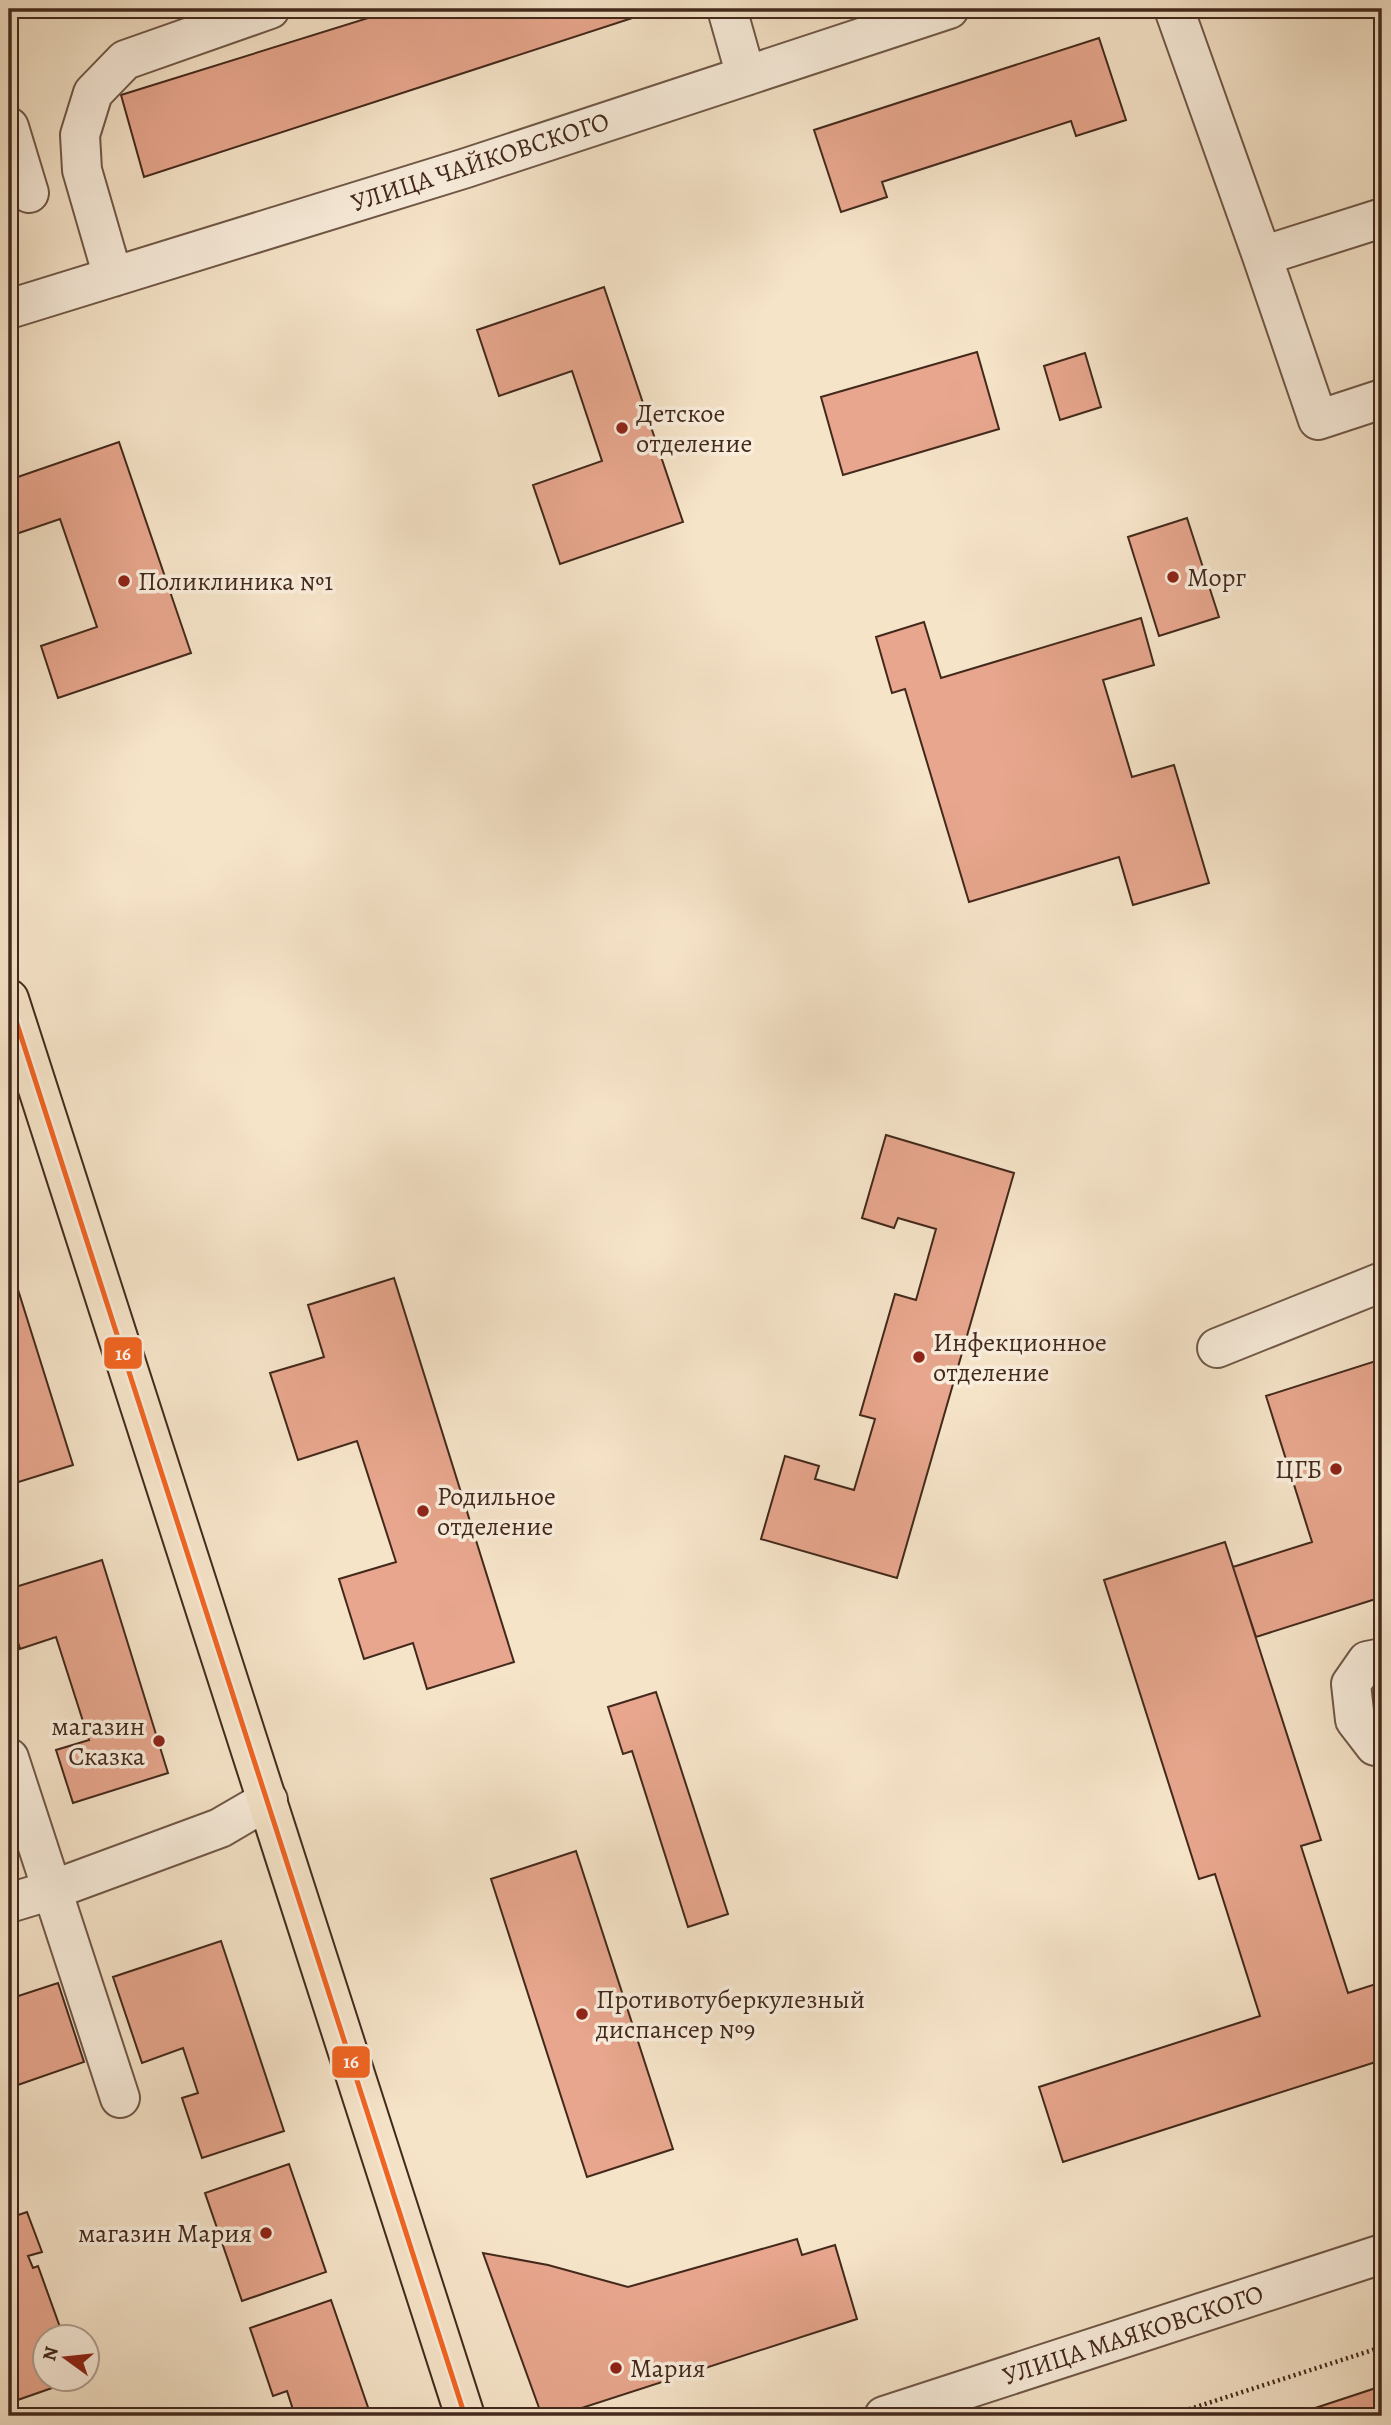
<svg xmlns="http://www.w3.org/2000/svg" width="1391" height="2425" font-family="Alegreya,serif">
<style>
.building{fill:#e7a68d;stroke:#43291c;stroke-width:2}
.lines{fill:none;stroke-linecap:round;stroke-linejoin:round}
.minor-casing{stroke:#705847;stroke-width:42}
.major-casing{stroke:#43291c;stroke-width:42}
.path{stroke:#43291c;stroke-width:4.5;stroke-dasharray:2 3.5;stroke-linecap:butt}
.minor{stroke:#f9eddc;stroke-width:38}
.major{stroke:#f6e4c9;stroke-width:38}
.bus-1-casing{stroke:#f9eddc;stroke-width:10}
.bus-1{stroke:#f26522;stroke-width:5}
.poi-dot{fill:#8f2418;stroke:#f9eddc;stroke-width:2.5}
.labels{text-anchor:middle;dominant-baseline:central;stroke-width:7;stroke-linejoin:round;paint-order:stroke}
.street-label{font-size:26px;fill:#43291c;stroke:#f9eddc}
.poi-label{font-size:26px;fill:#43291c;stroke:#f9eddc;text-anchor:start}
.line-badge{stroke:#f9eddc;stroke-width:2.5}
.badge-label{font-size:19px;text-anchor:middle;font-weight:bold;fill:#fff}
</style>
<rect width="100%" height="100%" fill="#f6e4c9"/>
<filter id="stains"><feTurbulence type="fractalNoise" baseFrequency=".00286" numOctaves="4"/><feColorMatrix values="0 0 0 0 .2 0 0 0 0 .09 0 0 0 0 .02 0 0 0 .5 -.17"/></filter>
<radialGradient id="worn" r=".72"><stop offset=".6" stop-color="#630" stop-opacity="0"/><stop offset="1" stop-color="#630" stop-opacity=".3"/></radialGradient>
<!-- building -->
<path class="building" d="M 397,9 L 660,9 L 144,177 L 121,95 Z
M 1099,38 L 1126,120 L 1076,136 L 1071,121 L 882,182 L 887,197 L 841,212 L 814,130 Z
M 604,287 L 683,522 L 560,564 L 533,485 L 602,461 L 572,371 L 499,396 L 477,330 Z
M 977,352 L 999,429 L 843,475 L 821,397 Z
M 1085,353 L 1101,407 L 1060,420 L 1044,366 Z
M 119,442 L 191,653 L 58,698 L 41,646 L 97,627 L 60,519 L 10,536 L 9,480 Z
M 1187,518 L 1219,617 L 1159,636 L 1128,537 Z
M 1141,618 L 1154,665 L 1103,680 L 1132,777 L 1174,765 L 1209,883 L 1133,905 L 1119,857 L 969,902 L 905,689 L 892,693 L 876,637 L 924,622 L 941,678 Z
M 886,1135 L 1014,1173 L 897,1578 L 761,1539 L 785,1456 L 819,1466 L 815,1479 L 854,1490 L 875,1419 L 860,1415 L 895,1294 L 916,1300 L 936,1229 L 898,1218 L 894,1228 L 862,1218 Z
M 9,1261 L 73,1465 L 9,1485 Z
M 394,1278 L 514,1662 L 427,1689 L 413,1643 L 364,1659 L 339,1579 L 396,1562 L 357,1441 L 298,1460 L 270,1373 L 324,1357 L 308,1305 Z
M 1382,1359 L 1382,1597 L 1256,1637 L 1233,1567 L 1312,1542 L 1266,1396 Z
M 1225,1542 L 1321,1840 L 1301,1846 L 1348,1993 L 1382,1982 L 1382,2060 L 1063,2162 L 1039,2087 L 1260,2016 L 1215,1874 L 1199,1879 L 1104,1580 Z
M 102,1560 L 168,1773 L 73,1803 L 56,1750 L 89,1740 L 56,1637 L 20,1649 L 9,1612 L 9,1589 Z
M 656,1692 L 728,1914 L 688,1927 L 632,1751 L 623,1754 L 608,1707 Z
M 576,1851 L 673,2149 L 587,2177 L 491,1879 Z
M 221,1941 L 284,2131 L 202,2158 L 182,2098 L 198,2093 L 183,2048 L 142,2063 L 113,1977 Z
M 58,1983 L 84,2062 L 9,2088 L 9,1999 Z
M 289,2164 L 326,2272 L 242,2301 L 205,2193 Z
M 27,2212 L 42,2252 L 28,2256 L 33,2268 L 38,2266 L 61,2330 L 53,2333 L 55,2338 L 46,2338 L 46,2380 L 75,2380 L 9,2403 L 9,2218 Z
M 797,2239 L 802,2255 L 835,2245 L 857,2319 L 557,2416 L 542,2416 L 483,2253 L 548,2265 L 628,2287 Z
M 331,2300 L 371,2416 L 295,2416 L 287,2391 L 273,2396 L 250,2328 Z
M 1382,2386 L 1382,2416 L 1291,2416 Z"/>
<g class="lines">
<defs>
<path id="minor" d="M 727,9 L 746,76
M 1174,9 L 1262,256 L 1382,218
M 9,127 L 29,193
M 1262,256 L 1318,420 L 1382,399
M 113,277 L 82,170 L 80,135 L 93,93 L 125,60 L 270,9
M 9,309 L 466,168 L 949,9
M 1217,1348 L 1382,1282
M 1382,1658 L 1367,1661 L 1351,1684 L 1355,1720 L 1375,1746 L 1382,1747
M 9,1758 L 120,2098
M 9,1903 L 52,1890 L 220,1828 L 268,1800
M 884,2416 L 1382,2254"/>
<path id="major" d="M 9,999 L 465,2416"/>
</defs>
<!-- minor casing -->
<use href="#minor" class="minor-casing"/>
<!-- major casing -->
<use href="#major" class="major-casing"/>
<!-- path -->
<path class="path" d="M 1168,2416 L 1382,2347"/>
<!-- minor -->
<use href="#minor" class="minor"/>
<!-- major -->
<use href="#major" class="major"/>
<defs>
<path id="bus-1" d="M 9,999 L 465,2416"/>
</defs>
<!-- bus-1 casing -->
<use href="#bus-1" class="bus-1-casing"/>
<!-- bus-1 -->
<use href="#bus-1" class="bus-1"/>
</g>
<!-- markers -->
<g class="poi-dot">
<circle cx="622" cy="428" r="7"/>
<circle cx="1173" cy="577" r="7"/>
<circle cx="124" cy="581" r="7"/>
<circle cx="919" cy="1357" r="7"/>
<circle cx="1336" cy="1469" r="7"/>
<circle cx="423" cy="1511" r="7"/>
<circle cx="159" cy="1741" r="7"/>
<circle cx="582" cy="2014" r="7"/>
<circle cx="266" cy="2233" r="7"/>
<circle cx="616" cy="2368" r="7"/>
</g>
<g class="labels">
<!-- street labels -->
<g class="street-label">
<text transform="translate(480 162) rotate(-18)">УЛИЦА ЧАЙКОВСКОГО</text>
<text transform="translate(1133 2335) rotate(-18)">УЛИЦА МАЯКОВСКОГО</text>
</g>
<!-- poi labels -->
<g class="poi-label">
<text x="636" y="413">Детское<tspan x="636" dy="30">отделение</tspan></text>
<text x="1187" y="577">Морг</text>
<text x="138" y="581">Поликлиника №1</text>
<text x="933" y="1342">Инфекционное<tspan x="933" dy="30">отделение</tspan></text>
<text x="1322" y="1469" text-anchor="end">ЦГБ</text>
<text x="437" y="1496">Родильное<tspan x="437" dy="30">отделение</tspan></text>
<text x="145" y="1726" text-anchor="end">магазин<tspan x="145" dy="30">Сказка</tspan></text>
<text x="596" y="1999">Противотуберкулезный<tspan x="596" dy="30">диспансер №9</tspan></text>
<text x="252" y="2233" text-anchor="end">магазин Мария</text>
<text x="630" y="2368">Мария</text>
</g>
</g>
<g class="line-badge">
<rect x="103" y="1336" width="40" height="34" rx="7" fill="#f26522"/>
<rect x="331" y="2045" width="40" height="34" rx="7" fill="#f26522"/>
</g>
<g class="badge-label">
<text x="123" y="1360">16</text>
<text x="351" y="2068">16</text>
</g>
<!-- margin -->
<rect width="1391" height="2425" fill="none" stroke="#f6e4c9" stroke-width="35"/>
<rect x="10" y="10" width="1370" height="2404" fill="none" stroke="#43291c" stroke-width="3.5"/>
<rect x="18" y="18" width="1356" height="2390" fill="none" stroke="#43291c" stroke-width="2"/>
<!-- north arrow -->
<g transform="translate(66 2358) rotate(285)"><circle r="33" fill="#f9eddc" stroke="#b09f8f" stroke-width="2"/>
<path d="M0-5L12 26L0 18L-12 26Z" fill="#8f2418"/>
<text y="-10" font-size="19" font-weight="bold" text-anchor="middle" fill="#43291c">N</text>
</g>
<rect width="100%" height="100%" filter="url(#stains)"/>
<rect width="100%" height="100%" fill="url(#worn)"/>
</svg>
